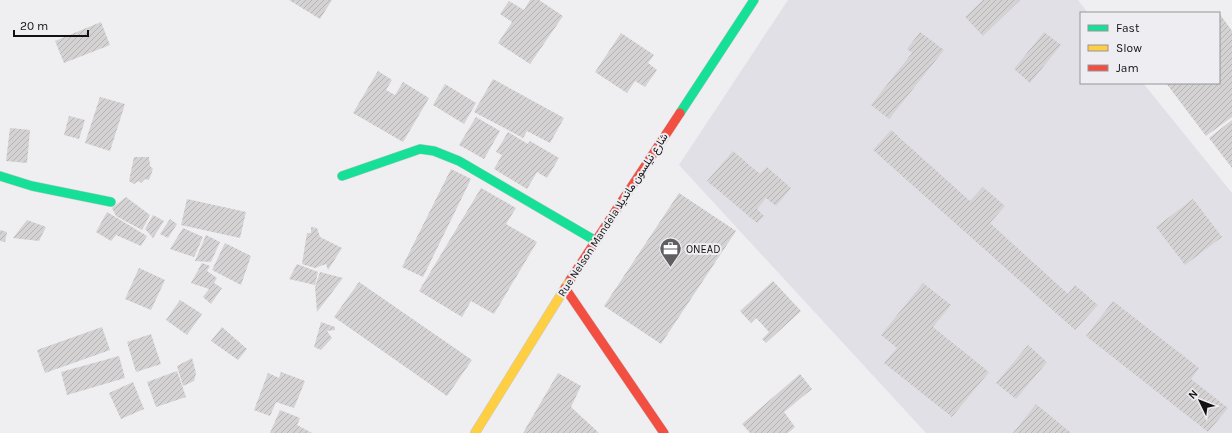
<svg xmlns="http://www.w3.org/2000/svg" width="1232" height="433" font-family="Karla,Vazirmatn,sans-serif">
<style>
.built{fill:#e2e0e7}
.building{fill:url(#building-hatch)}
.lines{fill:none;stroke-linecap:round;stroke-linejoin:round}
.fast-casing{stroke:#cbcacc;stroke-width:10}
.slow-casing{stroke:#cbcacc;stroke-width:10}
.jam-casing{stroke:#cbcacc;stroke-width:10}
.fast{stroke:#16e098;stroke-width:9}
.slow{stroke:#ffcf43;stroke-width:9}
.jam{stroke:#f24e42;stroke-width:9}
.labels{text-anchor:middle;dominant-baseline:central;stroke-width:4;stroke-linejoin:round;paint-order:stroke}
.street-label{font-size:11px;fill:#111112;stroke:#eeedf1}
.poi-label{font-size:11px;fill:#111112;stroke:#eeedf1;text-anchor:start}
</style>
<defs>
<pattern id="building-hatch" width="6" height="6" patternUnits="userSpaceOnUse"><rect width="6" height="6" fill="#d4d2d3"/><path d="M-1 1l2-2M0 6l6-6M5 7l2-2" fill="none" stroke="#b5b3b4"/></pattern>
</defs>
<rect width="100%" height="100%" fill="#efeef0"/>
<!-- built -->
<path class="built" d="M 788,0 L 1078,0 L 1088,13 L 1081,13 L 1081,83 L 1143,83 L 1232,193 L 1232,433 L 926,433 L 679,165 Z"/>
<!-- building -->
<path class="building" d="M 289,0 L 332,0 L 320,19 Z
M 530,0 L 539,0 L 563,16 L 530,64 L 498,43 L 512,22 L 500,14 L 509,1 L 524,10 Z
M 983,0 L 1020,0 L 983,36 L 965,17 Z
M 1219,13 L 1232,31 L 1232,117 L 1206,136 L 1166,83 L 1219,83 Z
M 101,22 L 110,45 L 64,63 L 55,41 Z
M 920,32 L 944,50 L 889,119 L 871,105 L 912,53 L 907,49 Z
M 1044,32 L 1061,45 L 1030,83 L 1014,69 Z
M 621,33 L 654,55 L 648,63 L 657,70 L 645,87 L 635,81 L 627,93 L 595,72 Z
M 378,71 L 392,80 L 386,90 L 395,95 L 403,82 L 429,98 L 403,142 L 353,113 Z
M 493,79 L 564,118 L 550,143 L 527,131 L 523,138 L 474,112 Z
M 445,84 L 476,103 L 464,124 L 433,105 Z
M 100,97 L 125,104 L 110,151 L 85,143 Z
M 69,116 L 85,120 L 79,139 L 64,135 Z
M 476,117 L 500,131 L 484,159 L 459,145 Z
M 1232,120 L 1232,168 L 1209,138 Z
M 10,128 L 30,130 L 27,163 L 6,161 Z
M 891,130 L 970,201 L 983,187 L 1005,206 L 990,223 L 1068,294 L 1075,285 L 1098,305 L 1075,330 L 873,150 Z
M 508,132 L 528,144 L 530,141 L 559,158 L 547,178 L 537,172 L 527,189 L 494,169 L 502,155 L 496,152 Z
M 733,151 L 760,174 L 767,167 L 791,188 L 776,206 L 766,198 L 757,209 L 764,216 L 757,223 L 707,181 Z
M 134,157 L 149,157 L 150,166 L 153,169 L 149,180 L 145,179 L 141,183 L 138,181 L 134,184 L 129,181 Z
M 451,169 L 471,179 L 423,277 L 402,267 Z
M 481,188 L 516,208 L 506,224 L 537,242 L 494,314 L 471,301 L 462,317 L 419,291 Z
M 679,193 L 736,231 L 661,344 L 604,306 Z
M 126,197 L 150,215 L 142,230 L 116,216 L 112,208 Z
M 187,199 L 246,212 L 240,238 L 181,225 Z
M 1193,199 L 1222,237 L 1185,265 L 1156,227 Z
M 107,212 L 147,236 L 141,246 L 116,235 L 111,241 L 96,232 Z
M 153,215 L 164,221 L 153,238 L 145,229 Z
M 170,219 L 177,224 L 168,238 L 160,234 Z
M 27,220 L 46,227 L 39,241 L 13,238 Z
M 311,227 L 317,228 L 320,237 L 342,248 L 328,270 L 326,264 L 315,268 L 302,264 L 307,233 L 311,233 Z
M 183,228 L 203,237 L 194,257 L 170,249 Z
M 0,230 L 7,232 L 5,242 L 0,241 Z
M 206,235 L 220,242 L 211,262 L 195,261 Z
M 225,243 L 251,256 L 241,285 L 212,270 Z
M 202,263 L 210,266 L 207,271 L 217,278 L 214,283 L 222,288 L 211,304 L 203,297 L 209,289 L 191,283 Z
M 297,264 L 318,272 L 315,285 L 289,279 Z
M 139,268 L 165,280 L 151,310 L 125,299 Z
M 320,272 L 343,278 L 317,312 L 315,287 Z
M 773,281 L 801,311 L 766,343 L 762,339 L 769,332 L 756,318 L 751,323 L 740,311 Z
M 359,282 L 472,360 L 447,396 L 334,317 Z
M 923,283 L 951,305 L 933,327 L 989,372 L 952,417 L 884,363 L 897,348 L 881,335 Z
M 180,300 L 202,314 L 187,335 L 166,320 Z
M 1113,301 L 1199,368 L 1191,379 L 1228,408 L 1208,432 L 1086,336 Z
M 321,322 L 335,327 L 335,330 L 327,331 L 332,338 L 321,350 L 314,347 Z
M 102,327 L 110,350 L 45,373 L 37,350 Z
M 222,327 L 247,349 L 238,360 L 211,341 Z
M 151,334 L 161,364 L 136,372 L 127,342 Z
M 1028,345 L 1047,362 L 1016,399 L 996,383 Z
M 119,356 L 125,378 L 67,395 L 61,372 Z
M 192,358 L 196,373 L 194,381 L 183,386 L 177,366 Z
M 177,371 L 186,397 L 156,407 L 147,382 Z
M 281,372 L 305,381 L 294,408 L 276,402 L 270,416 L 254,410 L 268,373 L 279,378 Z
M 558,373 L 581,386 L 571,407 L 599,433 L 523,433 Z
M 800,374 L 812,389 L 784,412 L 795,427 L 788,433 L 750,433 L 742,424 Z
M 133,382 L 144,409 L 121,419 L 109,393 Z
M 1036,404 L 1071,433 L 1013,433 Z
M 280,410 L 300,418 L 297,425 L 312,433 L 270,433 Z"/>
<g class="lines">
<defs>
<path id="fast" d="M 680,113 L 754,0
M 0,176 L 32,186 L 111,202
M 342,176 L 420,149 L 434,151 L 459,161 L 596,241"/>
<path id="slow" d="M 475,433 L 570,280"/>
<path id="jam" d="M 570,280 L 680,113
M 565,288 L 664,433"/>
</defs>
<!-- fast casing -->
<use href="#fast" class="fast-casing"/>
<!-- slow casing -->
<use href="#slow" class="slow-casing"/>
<!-- jam casing -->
<use href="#jam" class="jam-casing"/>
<!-- fast -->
<use href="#fast" class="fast"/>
<!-- slow -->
<use href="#slow" class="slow"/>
<!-- jam -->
<use href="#jam" class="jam"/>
</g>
<!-- icons -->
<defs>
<symbol id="office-pin" viewBox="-11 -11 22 30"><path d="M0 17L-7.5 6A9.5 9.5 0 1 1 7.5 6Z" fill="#5f5e60" stroke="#eeedf1"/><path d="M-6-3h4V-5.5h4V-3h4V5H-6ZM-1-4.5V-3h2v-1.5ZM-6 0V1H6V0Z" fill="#fff"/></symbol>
</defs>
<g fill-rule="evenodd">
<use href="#office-pin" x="658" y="236" width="25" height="34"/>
</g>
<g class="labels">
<!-- street labels -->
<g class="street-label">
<text transform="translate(613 215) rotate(-57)">Rue Nelson Mandela شارع نيلسون مانديلا</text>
</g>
<!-- poi labels -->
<g class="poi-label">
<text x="686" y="249">ONEAD</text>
</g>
</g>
<!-- legend -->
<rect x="1080" y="12" width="140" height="72" fill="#eeedf1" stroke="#969598"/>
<rect x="1088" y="25" width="20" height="6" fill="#16e098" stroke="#969598"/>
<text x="1116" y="32" font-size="12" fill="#111112">Fast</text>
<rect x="1088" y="45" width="20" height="6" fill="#ffcf43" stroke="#969598"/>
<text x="1116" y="52" font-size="12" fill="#111112">Slow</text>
<rect x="1088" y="65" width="20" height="6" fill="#f24e42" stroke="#969598"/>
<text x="1116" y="72" font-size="12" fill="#111112">Jam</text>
<!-- north arrow -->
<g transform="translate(1200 401) rotate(313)" stroke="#eeedf1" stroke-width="3" paint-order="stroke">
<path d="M0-3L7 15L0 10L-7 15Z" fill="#111112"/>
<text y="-6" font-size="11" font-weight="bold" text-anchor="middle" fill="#111112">N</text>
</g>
<!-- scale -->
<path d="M14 30v6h74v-6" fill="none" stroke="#111112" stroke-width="2"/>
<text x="20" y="30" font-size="12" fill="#111112" stroke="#eeedf1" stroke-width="3" paint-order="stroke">20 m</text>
</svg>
